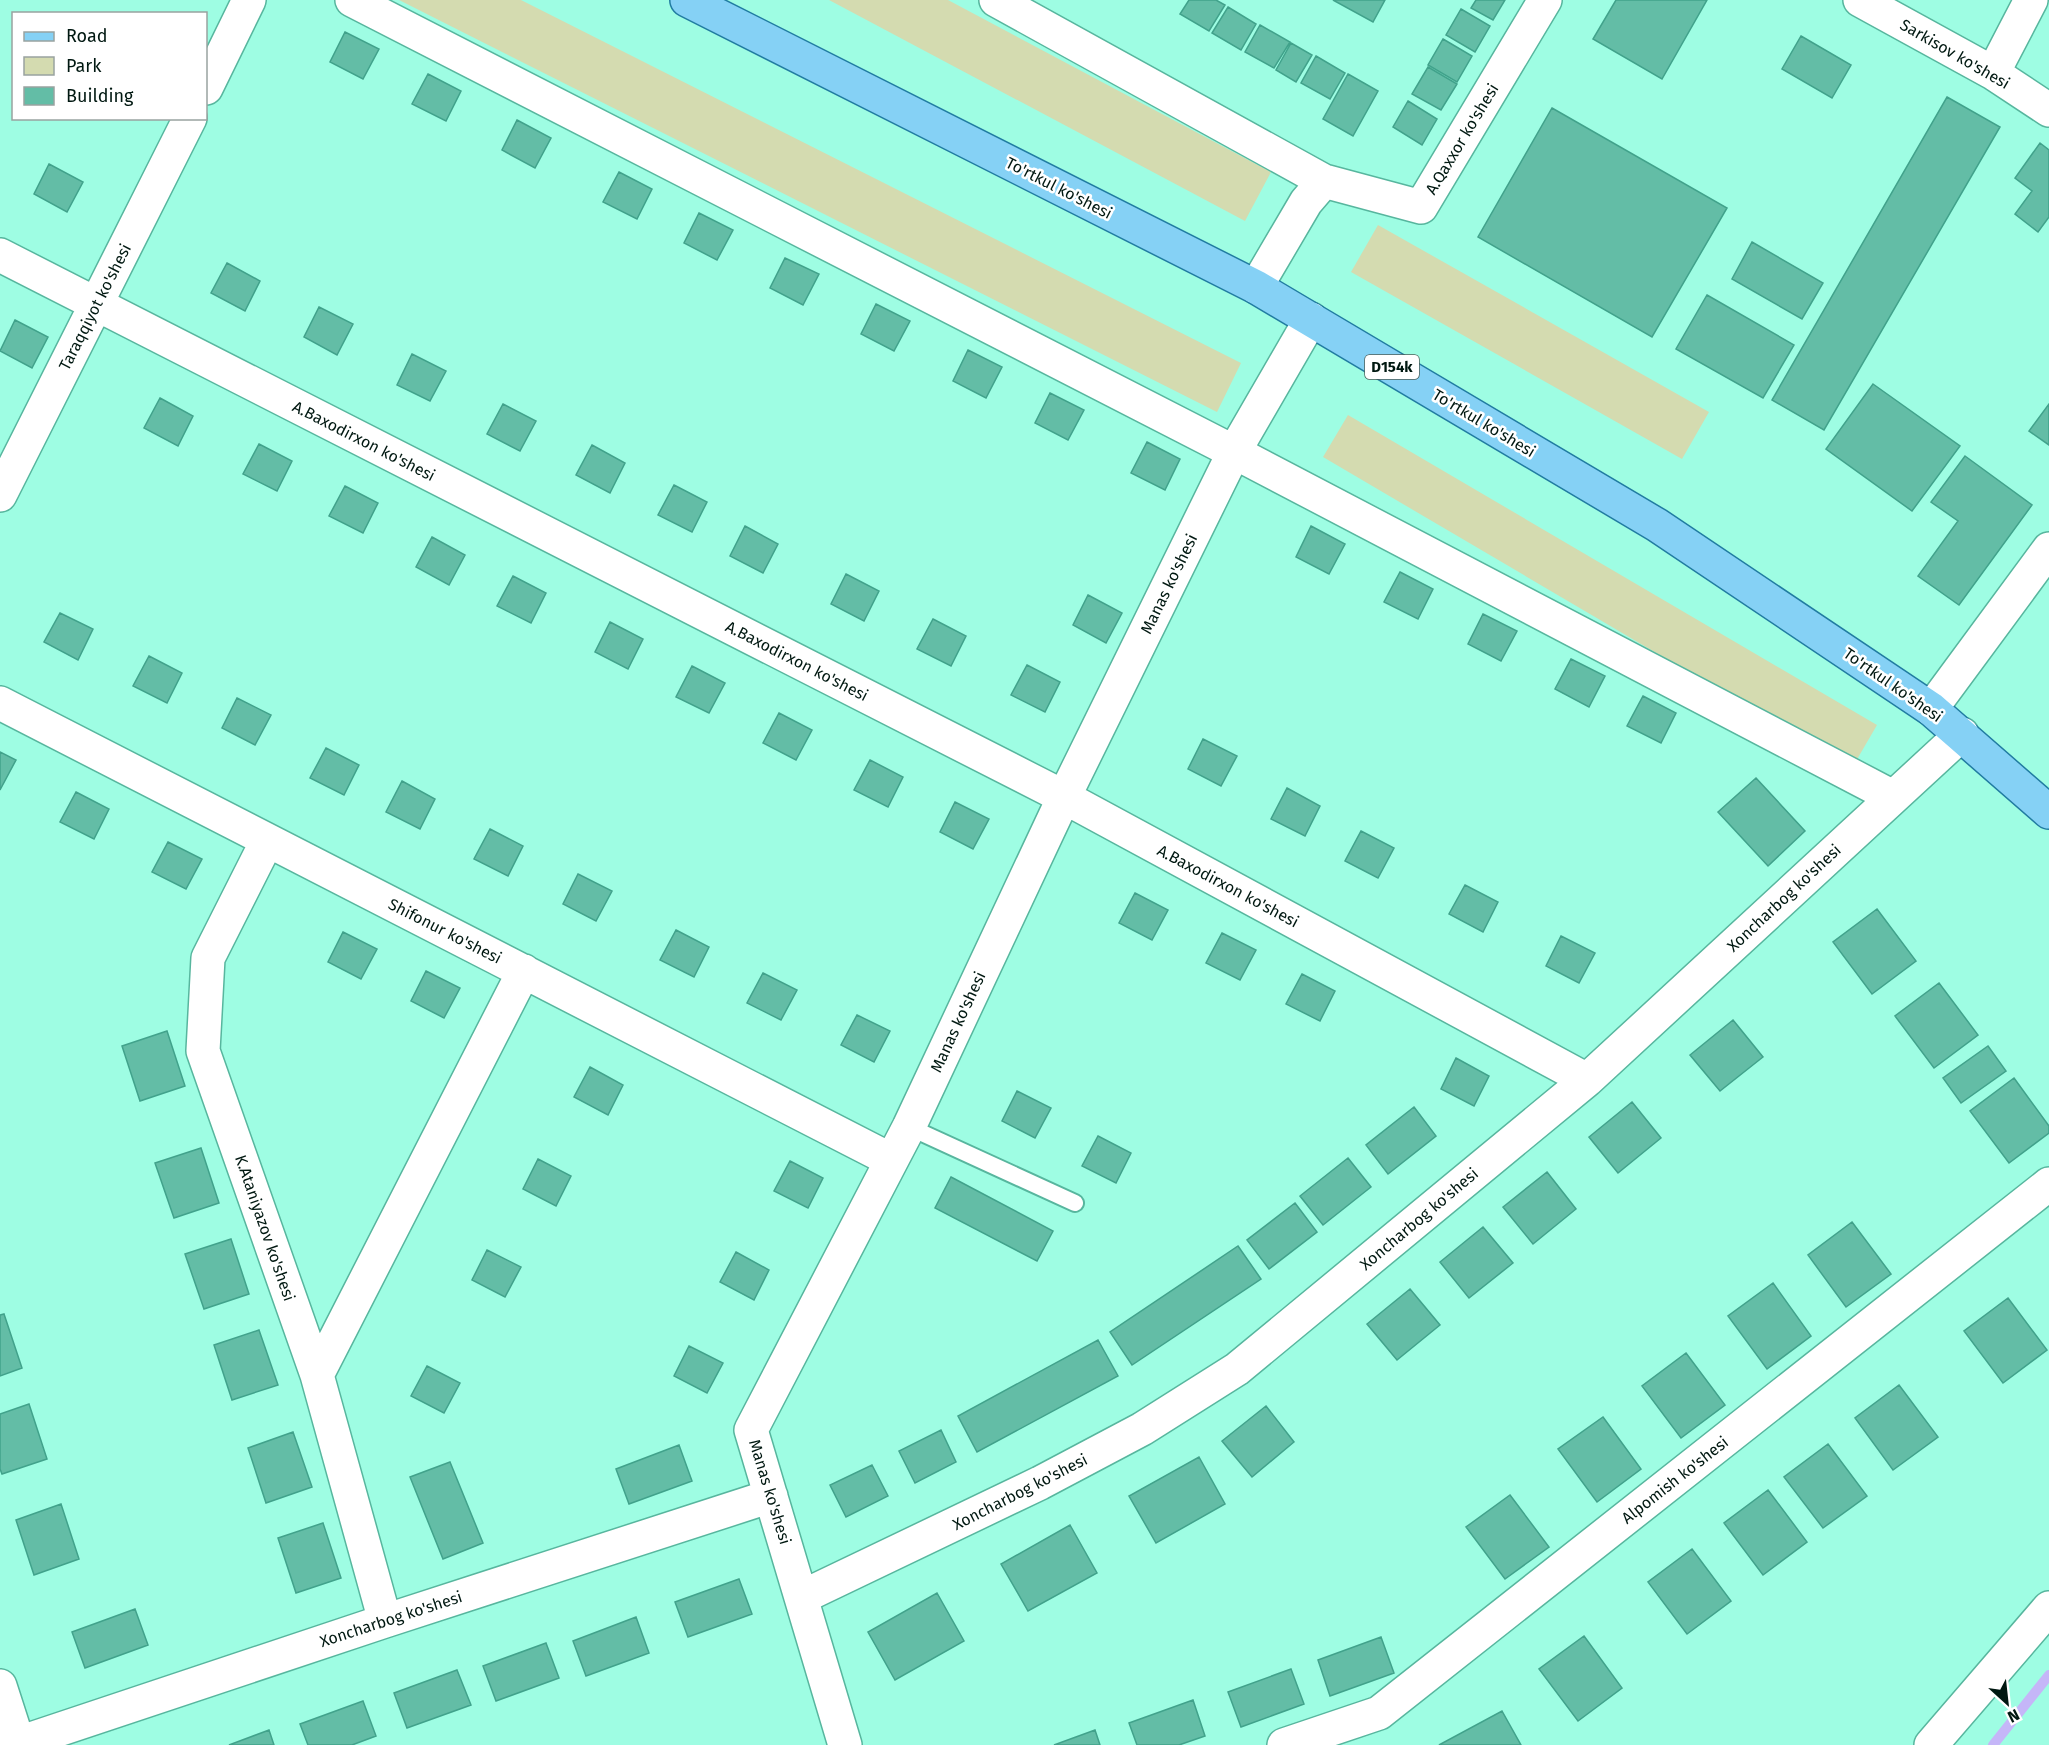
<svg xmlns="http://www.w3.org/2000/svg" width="2049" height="1745" font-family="'Fira Sans',sans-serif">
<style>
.green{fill:#d4dbb0}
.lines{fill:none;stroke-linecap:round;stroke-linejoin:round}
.stream{stroke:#c5b6f8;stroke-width:10}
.building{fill:#63bda6;stroke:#41a28b;stroke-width:1.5}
.service-casing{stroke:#57b69e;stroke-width:20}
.minor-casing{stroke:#57b69e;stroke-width:36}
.primary-casing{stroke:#217ca1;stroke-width:36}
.service{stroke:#fff;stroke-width:16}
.minor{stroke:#fff;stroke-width:33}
.primary{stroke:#85d1f5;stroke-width:33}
.labels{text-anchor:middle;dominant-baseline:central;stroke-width:5;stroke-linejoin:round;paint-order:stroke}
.shield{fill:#fff;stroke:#4c5d58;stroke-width:1.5}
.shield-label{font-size:15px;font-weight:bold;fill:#001811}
.street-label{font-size:16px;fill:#001811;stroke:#fff}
</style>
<rect width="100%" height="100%" fill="#9efde3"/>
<!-- green -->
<path class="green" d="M 399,0 L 521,0 L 1241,363 L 1217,412 Z
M 829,0 L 948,0 L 1271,172 L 1245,221 Z
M 1378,225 L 1709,412 L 1682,459 L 1351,272 Z
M 1348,415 L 1877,725 L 1852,768 L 1323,457 Z"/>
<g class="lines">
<!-- stream -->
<path class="stream" d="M 1993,1745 L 2049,1675"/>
</g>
<!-- building -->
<path class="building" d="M 1189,0 L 1216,0 L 1225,5 L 1209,31 L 1180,14 Z
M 1333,0 L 1385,0 L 1373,22 Z
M 1476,0 L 1505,0 L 1493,20 L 1471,8 Z
M 1616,0 L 1707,0 L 1662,79 L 1593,39 Z
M 1228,7 L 1256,24 L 1241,50 L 1212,33 Z
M 1461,9 L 1490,26 L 1475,52 L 1446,35 Z
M 1260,25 L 1290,42 L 1274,68 L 1245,52 Z
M 345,32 L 379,49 L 363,79 L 330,62 Z
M 1801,36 L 1851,65 L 1832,98 L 1782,69 Z
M 1443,39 L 1472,56 L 1457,82 L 1428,65 Z
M 1291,43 L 1312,55 L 1296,82 L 1276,70 Z
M 1316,56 L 1345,73 L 1330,99 L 1301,83 Z
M 1428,67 L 1457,84 L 1441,110 L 1412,94 Z
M 428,74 L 461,91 L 446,121 L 412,104 Z
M 1348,74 L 1378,91 L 1353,136 L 1323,119 Z
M 1947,97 L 2000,127 L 1824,430 L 1772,400 Z
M 1408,101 L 1437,119 L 1422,145 L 1393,127 Z
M 1552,108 L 1727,208 L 1652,337 L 1478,237 Z
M 517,120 L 551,138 L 535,168 L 502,150 Z
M 2040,143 L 2049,150 L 2049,217 L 2038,232 L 2015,214 L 2032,191 L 2015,178 Z
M 49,164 L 83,182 L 67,212 L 34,194 Z
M 619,172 L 652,189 L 637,219 L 603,202 Z
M 699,213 L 733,230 L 717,260 L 684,243 Z
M 1752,242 L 1823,283 L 1802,319 L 1732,279 Z
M 785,258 L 819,274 L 803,305 L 770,288 Z
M 227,263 L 260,281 L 245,311 L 211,293 Z
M 1707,295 L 1794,345 L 1763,398 L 1676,349 Z
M 876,304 L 910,321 L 894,351 L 861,334 Z
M 319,307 L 353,324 L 337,355 L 304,337 Z
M 15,320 L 48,337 L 32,368 L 0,351 Z
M 968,350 L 1002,367 L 986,398 L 953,381 Z
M 412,354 L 446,371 L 430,401 L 397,385 Z
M 1873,384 L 1960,446 L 1912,511 L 1826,449 Z
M 1050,393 L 1084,410 L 1068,440 L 1035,423 Z
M 160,398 L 193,416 L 178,446 L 144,428 Z
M 503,404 L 536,421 L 520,451 L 487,434 Z
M 2049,404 L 2049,445 L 2029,431 Z
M 1147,442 L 1180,459 L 1165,490 L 1131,473 Z
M 259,444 L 292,461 L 277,491 L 243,474 Z
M 592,445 L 625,463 L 610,493 L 576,475 Z
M 1965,456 L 2032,505 L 1959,605 L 1918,576 L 1958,521 L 1931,502 Z
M 674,485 L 707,502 L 692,532 L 658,515 Z
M 345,486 L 378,503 L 363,533 L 329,516 Z
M 745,526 L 778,544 L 763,573 L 730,556 Z
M 1311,526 L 1345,544 L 1329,574 L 1296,557 Z
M 432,537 L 465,555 L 449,585 L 416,567 Z
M 1400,572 L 1433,589 L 1418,619 L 1384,602 Z
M 846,574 L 879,591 L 864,621 L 831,604 Z
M 513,576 L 546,593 L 531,623 L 497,606 Z
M 1088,595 L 1122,613 L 1106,643 L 1073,625 Z
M 60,613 L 93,629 L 78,660 L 44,642 Z
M 1483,614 L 1517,631 L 1501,661 L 1468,644 Z
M 933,619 L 966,636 L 951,666 L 917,649 Z
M 610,622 L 643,639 L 628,669 L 595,652 Z
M 149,656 L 182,673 L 167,703 L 133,686 Z
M 1571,659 L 1605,676 L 1589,707 L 1555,689 Z
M 1027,665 L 1060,682 L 1045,712 L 1011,695 Z
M 692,666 L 725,683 L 709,713 L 676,697 Z
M 1643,696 L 1676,713 L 1661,743 L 1627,726 Z
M 237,698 L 271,715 L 255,745 L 222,728 Z
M 779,713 L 812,730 L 796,760 L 763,743 Z
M 1203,739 L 1237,756 L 1221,786 L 1188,769 Z
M 326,748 L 359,765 L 344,795 L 310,778 Z
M 0,752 L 16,760 L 0,790 Z
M 870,760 L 903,777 L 888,807 L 854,790 Z
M 1756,778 L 1805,831 L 1768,866 L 1718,812 Z
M 402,781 L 435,799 L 420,829 L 386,812 Z
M 1287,788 L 1320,806 L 1305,836 L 1271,819 Z
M 76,792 L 109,809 L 94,839 L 60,822 Z
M 955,802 L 989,819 L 973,849 L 940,832 Z
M 490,829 L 523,846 L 508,876 L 474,859 Z
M 1361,831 L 1394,848 L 1378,878 L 1345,861 Z
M 168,842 L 202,859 L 186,889 L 152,872 Z
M 578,874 L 612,891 L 596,921 L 563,904 Z
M 1465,885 L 1498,902 L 1483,932 L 1449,914 Z
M 1135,893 L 1168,910 L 1152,940 L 1119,923 Z
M 1877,909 L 1916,961 L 1872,994 L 1833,942 Z
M 676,930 L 709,947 L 694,977 L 660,960 Z
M 343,932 L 377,949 L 361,979 L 328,962 Z
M 1222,933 L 1256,950 L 1240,980 L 1206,963 Z
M 1561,936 L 1595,953 L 1579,983 L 1546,966 Z
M 426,971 L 460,988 L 444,1018 L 411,1001 Z
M 763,973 L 797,990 L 781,1020 L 747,1003 Z
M 1302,974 L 1335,991 L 1320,1021 L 1286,1004 Z
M 1939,983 L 1978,1035 L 1934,1068 L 1895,1016 Z
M 857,1015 L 890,1031 L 874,1062 L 841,1045 Z
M 1733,1020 L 1763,1057 L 1720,1091 L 1690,1055 Z
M 167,1031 L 185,1086 L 140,1101 L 122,1046 Z
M 1988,1046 L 2006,1071 L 1961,1103 L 1943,1078 Z
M 1456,1058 L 1489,1076 L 1474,1106 L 1441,1089 Z
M 590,1067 L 623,1085 L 608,1115 L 574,1097 Z
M 2014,1078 L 2049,1126 L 2049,1133 L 2009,1163 L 1970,1111 Z
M 1017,1091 L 1051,1108 L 1035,1138 L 1002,1121 Z
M 1632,1102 L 1661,1138 L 1618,1173 L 1589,1137 Z
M 1414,1107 L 1436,1136 L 1388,1174 L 1366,1145 Z
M 1098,1136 L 1131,1153 L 1116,1183 L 1082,1166 Z
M 201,1148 L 219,1203 L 174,1218 L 155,1163 Z
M 1348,1158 L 1371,1187 L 1323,1225 L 1300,1196 Z
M 538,1159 L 571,1176 L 556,1206 L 523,1189 Z
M 790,1161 L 823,1178 L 808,1208 L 774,1191 Z
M 1547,1172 L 1576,1209 L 1533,1244 L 1503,1207 Z
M 951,1177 L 1053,1231 L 1037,1261 L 935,1208 Z
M 1295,1203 L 1317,1232 L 1269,1269 L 1247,1240 Z
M 1852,1222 L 1891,1274 L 1846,1307 L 1808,1255 Z
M 1483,1227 L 1513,1263 L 1469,1298 L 1440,1262 Z
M 231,1239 L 249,1294 L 204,1309 L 185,1254 Z
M 1238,1246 L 1261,1279 L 1132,1365 L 1110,1332 Z
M 487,1250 L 521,1267 L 505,1297 L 472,1280 Z
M 736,1252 L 769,1270 L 754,1300 L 720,1282 Z
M 1773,1283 L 1811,1336 L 1767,1369 L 1728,1316 Z
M 1410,1289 L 1440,1325 L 1397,1360 L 1367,1324 Z
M 2008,1298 L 2047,1350 L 2003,1383 L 1964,1331 Z
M 4,1314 L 22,1368 L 0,1376 L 0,1315 Z
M 259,1330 L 278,1385 L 232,1400 L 214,1345 Z
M 1098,1340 L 1118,1376 L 977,1452 L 958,1416 Z
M 689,1346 L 723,1363 L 707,1393 L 674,1376 Z
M 1686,1353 L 1725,1405 L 1681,1438 L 1642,1386 Z
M 427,1366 L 460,1383 L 444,1413 L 411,1396 Z
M 1899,1385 L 1938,1437 L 1893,1470 L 1855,1418 Z
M 29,1404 L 47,1459 L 2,1474 L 0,1469 L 0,1414 Z
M 1266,1406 L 1294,1442 L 1252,1477 L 1222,1441 Z
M 1603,1417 L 1641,1469 L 1597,1502 L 1558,1449 Z
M 941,1430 L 956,1462 L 915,1483 L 899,1451 Z
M 293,1432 L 312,1487 L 266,1503 L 248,1448 Z
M 1828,1444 L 1867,1496 L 1823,1528 L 1784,1477 Z
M 679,1445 L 692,1481 L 629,1504 L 616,1469 Z
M 1199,1457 L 1225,1504 L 1156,1543 L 1129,1496 Z
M 450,1462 L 483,1543 L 443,1559 L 410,1477 Z
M 872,1465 L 888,1496 L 846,1517 L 830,1485 Z
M 1768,1490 L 1807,1542 L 1763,1575 L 1724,1523 Z
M 1510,1495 L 1549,1547 L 1505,1579 L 1466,1527 Z
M 61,1504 L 79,1559 L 34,1575 L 16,1520 Z
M 323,1523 L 341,1578 L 296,1593 L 278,1538 Z
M 1070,1525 L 1097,1573 L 1028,1611 L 1001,1564 Z
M 1692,1549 L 1731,1601 L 1687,1634 L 1648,1582 Z
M 739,1579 L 752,1614 L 688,1637 L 675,1602 Z
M 937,1593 L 964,1641 L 895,1680 L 868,1632 Z
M 135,1609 L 148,1645 L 85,1668 L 72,1632 Z
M 636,1617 L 649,1653 L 586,1676 L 573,1641 Z
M 1584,1636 L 1622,1688 L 1578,1721 L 1539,1669 Z
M 1381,1637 L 1394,1673 L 1330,1696 L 1318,1660 Z
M 546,1643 L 559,1678 L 496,1701 L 483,1666 Z
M 1291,1669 L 1304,1704 L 1241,1727 L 1228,1692 Z
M 457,1670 L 471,1705 L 407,1728 L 394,1693 Z
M 1193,1700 L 1205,1736 L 1179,1745 L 1137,1745 L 1129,1723 Z
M 363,1701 L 376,1736 L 352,1745 L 308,1745 L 300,1724 Z
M 1502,1711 L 1521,1745 L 1439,1745 Z
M 269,1730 L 274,1745 L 229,1745 Z
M 1095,1730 L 1100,1745 L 1054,1745 Z"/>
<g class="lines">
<defs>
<path id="service" d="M 909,1127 L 1075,1203"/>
<path id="minor" d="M 352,0 L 1234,452 L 1893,797
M 996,0 L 1324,181
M 1860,0 L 1993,73 L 2049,110
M 1993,73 L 2031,0
M 206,88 L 249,0
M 0,255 L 1064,797 L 1587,1080
M 1256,287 L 1306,202 L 1324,181 L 1421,207 L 1545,0
M 0,495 L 190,118
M 0,703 L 891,1160
M 1931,709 L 2049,549
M 267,841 L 208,958 L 203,1051 L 317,1375 L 385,1621
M 317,1375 L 524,971
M 802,1597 L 1040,1483 L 1142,1429 L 1237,1369 L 1587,1080 L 1962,734
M 0,1686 L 19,1745
M 13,1745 L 385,1621 L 771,1496
M 845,1745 L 751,1430 L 909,1127 L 1064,797 L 1234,452 L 1311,319
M 1284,1745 L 1379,1713 L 2049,1184
M 1931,1745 L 2049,1608"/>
<path id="primary" d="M 687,0 L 1256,287 L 1657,525 L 1931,709 L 2049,812"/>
</defs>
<!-- service casing -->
<use href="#service" class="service-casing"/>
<!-- minor casing -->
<use href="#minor" class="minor-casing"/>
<!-- primary casing -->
<use href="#primary" class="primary-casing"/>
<!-- service -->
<use href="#service" class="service"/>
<!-- minor -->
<use href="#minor" class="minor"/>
<!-- primary -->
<use href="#primary" class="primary"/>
</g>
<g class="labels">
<!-- shield labels -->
<rect class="shield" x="1365" y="355" width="54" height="24" rx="4.5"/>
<g class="shield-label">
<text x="1392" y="367">D154k</text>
</g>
<!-- street labels -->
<g class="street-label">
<text transform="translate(1955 54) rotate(30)">Sarkisov ko'shesi</text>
<text transform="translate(1462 139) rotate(-59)">A.Qaxxor ko'shesi</text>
<text transform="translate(1059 188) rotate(27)">To'rtkul ko'shesi</text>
<text transform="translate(95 307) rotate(-63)">Taraqqiyot ko'shesi</text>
<text transform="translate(1484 423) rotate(31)">To'rtkul ko'shesi</text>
<text transform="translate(364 441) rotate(27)">A.Baxodirxon ko'shesi</text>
<text transform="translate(1169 584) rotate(-64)">Manas ko'shesi</text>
<text transform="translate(797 661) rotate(27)">A.Baxodirxon ko'shesi</text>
<text transform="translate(1893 685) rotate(35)">To'rtkul ko'shesi</text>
<text transform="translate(1228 886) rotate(28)">A.Baxodirxon ko'shesi</text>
<text transform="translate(1784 898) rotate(-43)">Xoncharbog ko'shesi</text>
<text transform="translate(445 931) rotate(27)">Shifonur ko'shesi</text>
<text transform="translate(958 1022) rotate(-65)">Manas ko'shesi</text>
<text transform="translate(1419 1219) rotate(-40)">Xoncharbog ko'shesi</text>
<text transform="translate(265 1228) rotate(71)">K.Ataniyazov ko'shesi</text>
<text transform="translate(1675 1480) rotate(-38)">Alpomish ko'shesi</text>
<text transform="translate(770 1492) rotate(73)">Manas ko'shesi</text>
<text transform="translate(1020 1492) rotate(-27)">Xoncharbog ko'shesi</text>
<text transform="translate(391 1619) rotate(-18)">Xoncharbog ko'shesi</text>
</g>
</g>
<!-- legend -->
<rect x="12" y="12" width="195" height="108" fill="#ffffff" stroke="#99a3a0" stroke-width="1.5"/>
<rect x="24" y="32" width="30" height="9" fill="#85d1f5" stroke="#99a3a0" stroke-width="1.5"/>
<text x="66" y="42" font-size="18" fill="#001811">Road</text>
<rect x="24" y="57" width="30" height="18" fill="#d4dbb0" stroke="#99a3a0" stroke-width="1.5"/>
<text x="66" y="72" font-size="18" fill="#001811">Park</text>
<rect x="24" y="87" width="30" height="18" fill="#63bda6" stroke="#99a3a0" stroke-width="1.5"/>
<text x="66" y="102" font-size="18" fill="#001811">Building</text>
<!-- north arrow -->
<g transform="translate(2007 1703) rotate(153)" stroke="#ffffff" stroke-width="4.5" paint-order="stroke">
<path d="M0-4.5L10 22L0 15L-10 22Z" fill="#001811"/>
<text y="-9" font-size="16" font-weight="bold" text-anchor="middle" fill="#001811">N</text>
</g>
</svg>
